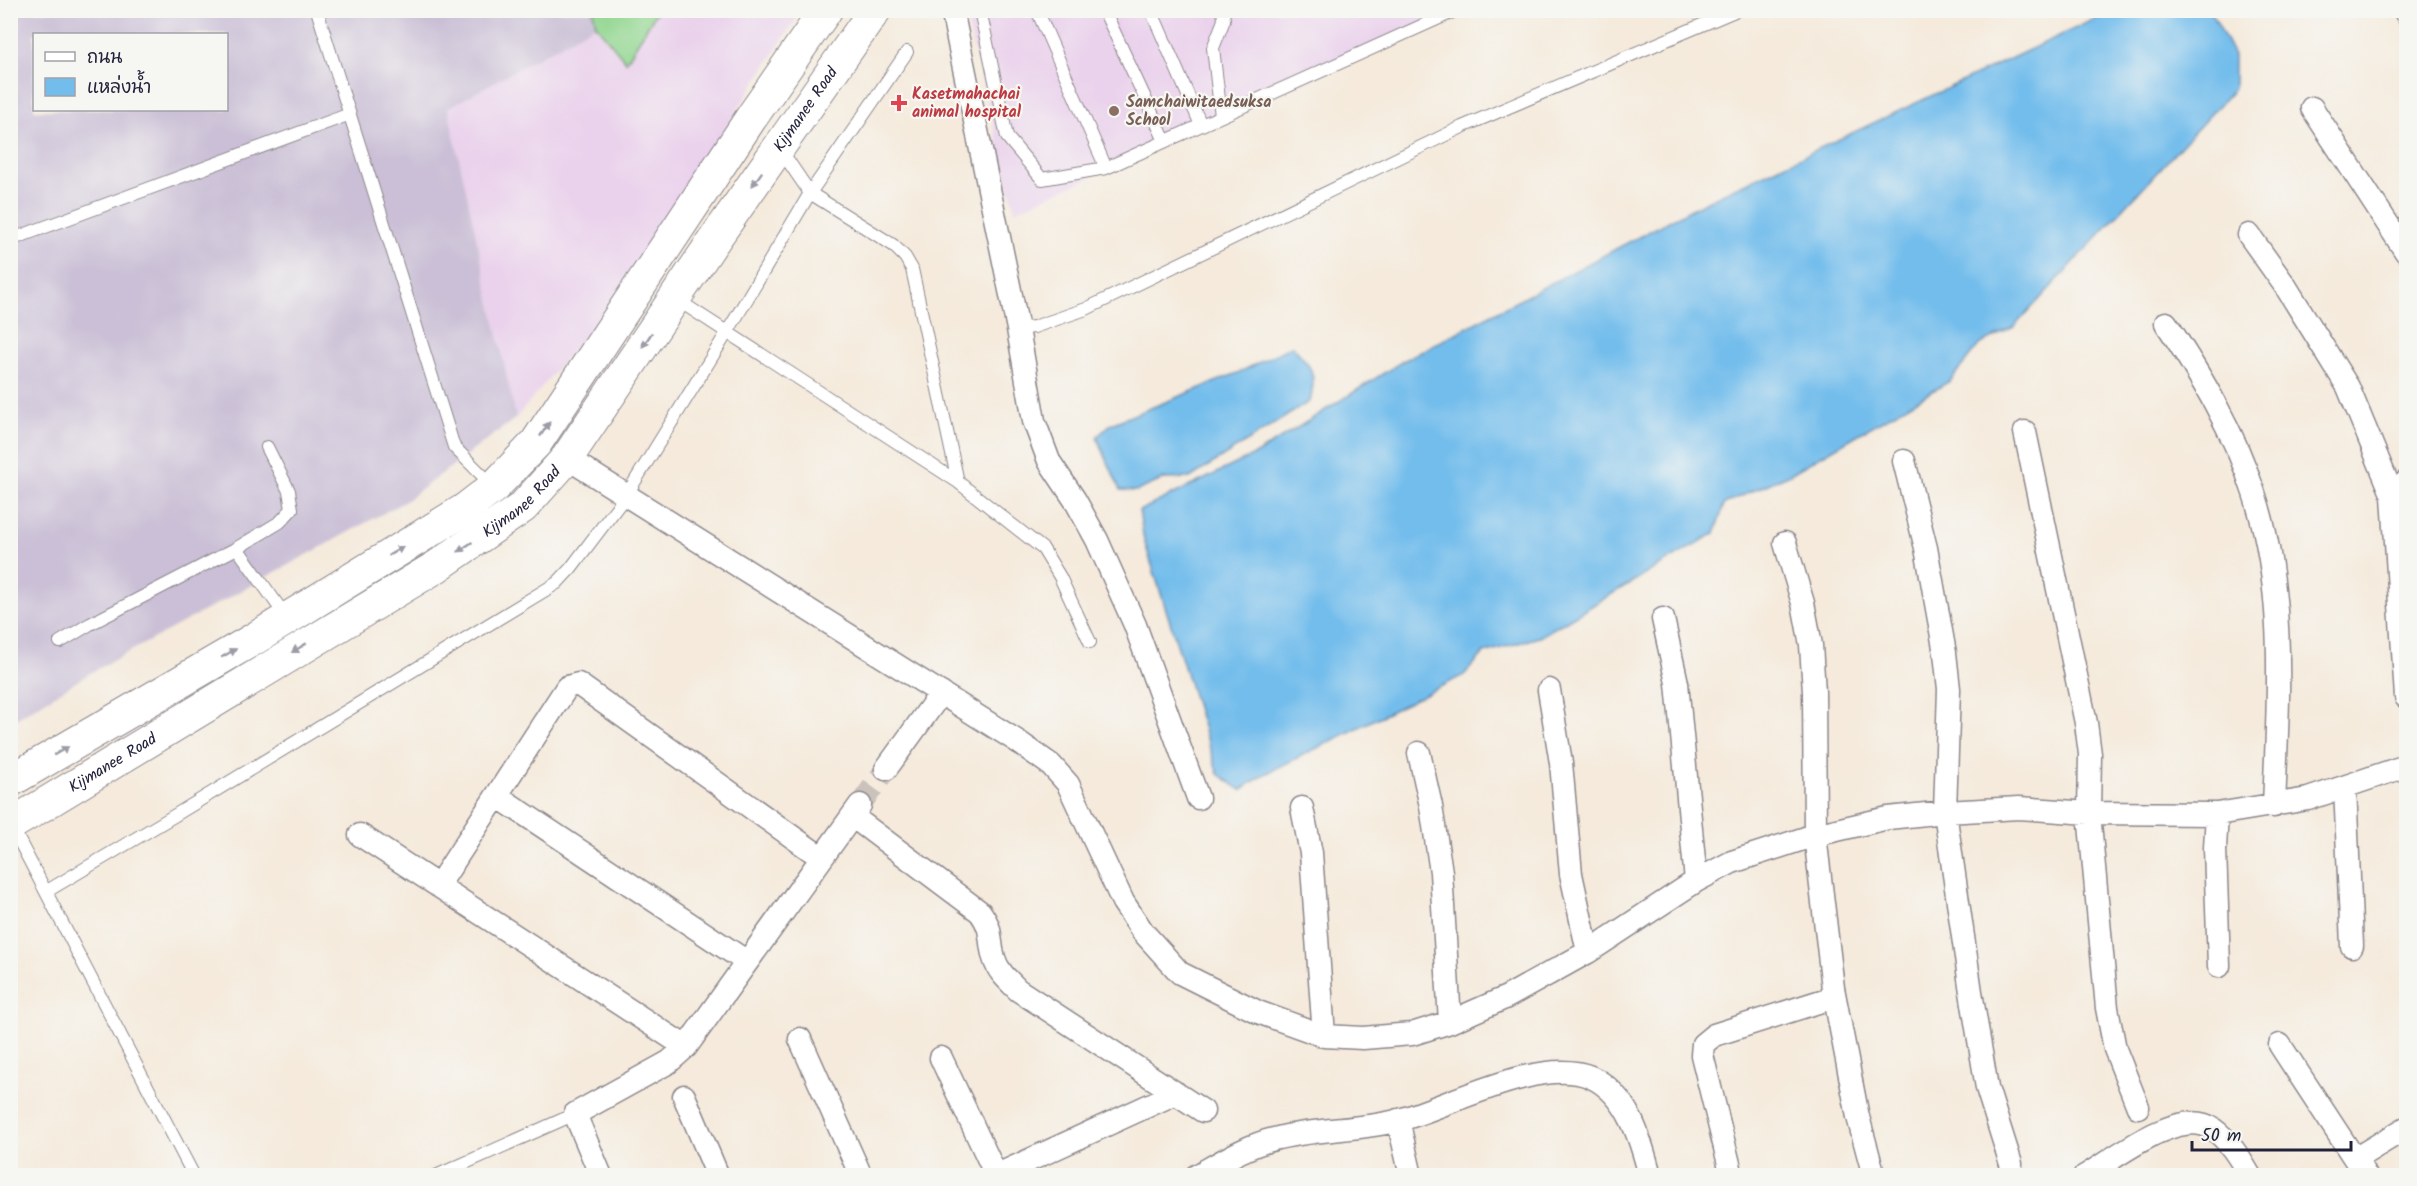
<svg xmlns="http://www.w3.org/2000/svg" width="2417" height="1186" font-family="Kalam,'Playpen Sans Thai',sans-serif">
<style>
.built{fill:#ead1ec}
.industrial{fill:#cabfd6;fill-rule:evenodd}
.green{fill:#91d68f;stroke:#5a7c65;stroke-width:1.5}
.water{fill:#73bdec;stroke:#4a7094;stroke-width:1.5}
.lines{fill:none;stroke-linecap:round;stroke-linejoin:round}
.street-tunnel{stroke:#cbc2bb;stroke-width:22;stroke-dasharray:22 11;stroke-linecap:butt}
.lane-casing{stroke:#8c868b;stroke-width:14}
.street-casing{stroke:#8c868b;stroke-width:25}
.secondary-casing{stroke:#8c868b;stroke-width:34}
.lane{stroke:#fff;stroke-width:12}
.street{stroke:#fff;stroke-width:22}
.secondary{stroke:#fff;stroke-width:32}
.oneway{fill:#9c9ca7}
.health-dot{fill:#e0444e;stroke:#f6f6f2;stroke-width:2}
.education-dot{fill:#8d6e63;stroke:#f6f6f2;stroke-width:2}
.labels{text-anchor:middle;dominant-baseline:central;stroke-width:4.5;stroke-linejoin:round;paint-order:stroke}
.health-label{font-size:16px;font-weight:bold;fill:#be3a42;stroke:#f6f6f2;text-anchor:start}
.education-label{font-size:16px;font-weight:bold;fill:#785e54;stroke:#f6f6f2;text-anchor:start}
.street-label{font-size:16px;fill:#22223b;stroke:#f6f6f2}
</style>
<rect width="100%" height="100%" fill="#f6f6f2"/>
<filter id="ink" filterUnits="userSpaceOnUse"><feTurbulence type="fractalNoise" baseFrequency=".0167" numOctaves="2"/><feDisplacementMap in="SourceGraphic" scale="12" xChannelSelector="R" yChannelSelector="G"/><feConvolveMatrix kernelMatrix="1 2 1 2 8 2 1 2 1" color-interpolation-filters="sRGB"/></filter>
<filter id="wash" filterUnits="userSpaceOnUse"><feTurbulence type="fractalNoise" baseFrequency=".008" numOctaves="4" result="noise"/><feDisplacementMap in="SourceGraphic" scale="24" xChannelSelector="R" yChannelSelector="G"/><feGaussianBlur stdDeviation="1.35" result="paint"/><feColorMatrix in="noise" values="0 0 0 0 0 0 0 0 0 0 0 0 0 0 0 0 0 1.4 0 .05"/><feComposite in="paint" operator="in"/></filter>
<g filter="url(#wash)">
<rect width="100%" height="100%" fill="#f5eadb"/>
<!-- built -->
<path class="built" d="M 964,10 L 1463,11 L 1015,211 Z
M 657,11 L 801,11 L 617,297 L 516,418 L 448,108 L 596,25 L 626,62 Z"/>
<!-- industrial -->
<path class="industrial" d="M 11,11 L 593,11 L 596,25 L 448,108 L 516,418 L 404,502 L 92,672 L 11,722 ZM 34,34 L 226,34 L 226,110 L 34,110 Z"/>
<!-- green -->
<path class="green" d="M 593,11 L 593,10 L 657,11 L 626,62 L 596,25 Z"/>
<!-- water -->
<path class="water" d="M 2112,11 L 2211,11 L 2234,55 L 2234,89 L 2014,327 L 1979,345 L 1950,381 L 1790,474 L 1724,504 L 1715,533 L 1539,637 L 1484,653 L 1464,675 L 1265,774 L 1241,790 L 1218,774 L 1144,540 L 1139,511 L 1256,454 L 1403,361 L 1705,202 Z
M 1292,346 C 1312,366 1317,374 1310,401 L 1190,478 L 1164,479 L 1137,491 L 1120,490 L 1097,437 L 1111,424 L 1240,372 Z"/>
</g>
<g filter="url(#ink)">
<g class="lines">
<!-- street-tunnel -->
<path class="street-tunnel" d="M 860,805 L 886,769"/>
<defs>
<path id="lane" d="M 317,10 L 454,447 L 493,486
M 980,10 L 1007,137 L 1042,179 L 1106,168 L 1457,10
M 1037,10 L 1106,168
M 1104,10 L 1165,141
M 1151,10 L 1201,125
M 1221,116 L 1213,48 L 1224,20 L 1223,10
M 780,149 L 810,193 L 893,245 L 905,257 L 912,269 L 958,482
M 10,240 L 350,114
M 676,299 L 958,482 L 1043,549 L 1060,577 L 1090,642
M 1018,329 L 1034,327 L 1086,309 L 1462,127 L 1737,10
M 237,548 L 280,522 L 292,509 L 289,491 L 267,447
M 60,642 L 90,624 L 237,548 L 287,618
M 11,825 L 194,1176
M 47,891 L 172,817 L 557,583 L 571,568 L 627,494 L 728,331 L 810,193 L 907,52
M 436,1176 L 575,1114"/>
<path id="street" d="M 952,10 L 1018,329 L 1034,421 L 1049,461 L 1075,500 L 1097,540 L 1135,625 L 1198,798
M 2405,10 L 2406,13
M 2312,108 L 2406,252
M 2249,235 L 2286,287 L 2348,387 L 2393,496
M 2166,323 C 2201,376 2234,431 2254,493 C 2287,593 2278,702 2274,806
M 2025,432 L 2086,723 L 2090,754 L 2089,813 L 2107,1008 L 2115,1049 L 2138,1107
M 567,458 L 1017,741 L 1051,765 L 1068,784 L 1123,902 L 1143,932 L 1180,973 L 1258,1012 L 1324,1036 L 1363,1038 L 1412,1034 L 1450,1022 L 1507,997 L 1588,952 L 1696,881 L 1732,862 L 1815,835 L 1888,818 L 1945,812 L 2019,808 L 2089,813 L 2217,814 L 2308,799 L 2406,766
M 1904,461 L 1926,548 L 1945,653 L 1949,689 L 1945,812 L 1971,992 L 1987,1088 L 2011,1164
M 2406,482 L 2393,496 L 2406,697
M 1785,543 L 1803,603 L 1811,645 L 1814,692 L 1815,835 L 1833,988 L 1858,1117 L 1874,1176
M 1663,619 L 1677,683 L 1696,881
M 1549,690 L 1561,763 L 1571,874 L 1588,952
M 1419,753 L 1431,806 L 1441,872 L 1450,1022
M 886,769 L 941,693
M 2345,787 L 2352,946
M 497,796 L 747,962
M 1302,808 L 1311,853 L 1324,1036
M 2217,814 L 2215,848 L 2219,966
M 852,816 L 980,912 C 994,931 988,938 994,958 C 998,972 1008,980 1018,990 L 1203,1111
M 360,835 L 686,1047
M 438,886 L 567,687 L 578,684 L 822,858
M 800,1039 L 861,1176
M 2280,1045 L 2366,1176
M 941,1058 L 996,1175
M 684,1096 L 718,1176
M 1398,1120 L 1411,1176
M 2355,1159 L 2406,1128
M 601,1176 L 575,1114 L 669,1062 L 686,1047 L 860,805
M 995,1176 L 1176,1093
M 1196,1176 C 1221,1162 1246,1146 1274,1139 C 1314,1128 1359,1131 1400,1120 C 1451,1105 1542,1056 1591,1077 C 1628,1094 1641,1140 1650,1176
M 1732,1176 L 1702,1055 L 1703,1044 L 1714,1035 L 1834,997
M 2085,1176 C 2115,1158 2180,1106 2213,1129 C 2230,1141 2240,1159 2250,1176"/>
<g id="secondary">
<path d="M 10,781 L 254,639 L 464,510 L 494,487 L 536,443 L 751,118 L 826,10"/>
<path id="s1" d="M 10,825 L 436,567 L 523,507 L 567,458 L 712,243 L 875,10"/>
</g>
</defs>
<!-- lane casing -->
<use href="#lane" class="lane-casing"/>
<!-- street casing -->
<use href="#street" class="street-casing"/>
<!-- secondary casing -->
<use href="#secondary" class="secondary-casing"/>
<!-- lane -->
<use href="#lane" class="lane"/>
<!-- street -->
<use href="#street" class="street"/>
<!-- secondary -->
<use href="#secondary" class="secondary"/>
</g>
<!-- one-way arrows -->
<defs><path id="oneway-solid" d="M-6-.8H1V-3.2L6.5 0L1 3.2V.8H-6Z" transform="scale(1.5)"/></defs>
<g class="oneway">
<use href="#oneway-solid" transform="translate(757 179) rotate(125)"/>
<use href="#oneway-solid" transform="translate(647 340) rotate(124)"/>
<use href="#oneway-solid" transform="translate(545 429) rotate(-56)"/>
<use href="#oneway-solid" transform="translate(465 547) rotate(146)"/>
<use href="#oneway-solid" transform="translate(396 551) rotate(-31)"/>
<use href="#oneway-solid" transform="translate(299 648) rotate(149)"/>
<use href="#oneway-solid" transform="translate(229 653) rotate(-30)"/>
<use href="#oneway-solid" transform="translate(61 751) rotate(-30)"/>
</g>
</g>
<!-- markers -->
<path class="health-dot" d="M896 94h6v6h6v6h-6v6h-6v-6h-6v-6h6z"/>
<circle class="education-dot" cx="1114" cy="111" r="6"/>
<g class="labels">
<!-- health labels -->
<g class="health-label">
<text x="912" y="94">Kasetmahachai<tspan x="912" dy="18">animal hospital</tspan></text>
</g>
<!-- education labels -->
<g class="education-label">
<text x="1126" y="102">Samchaiwitaedsuksa<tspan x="1126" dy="18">School</tspan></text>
</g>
<!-- street labels -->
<g class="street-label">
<text stroke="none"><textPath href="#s1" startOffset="1092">Kijmanee Road</textPath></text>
<text stroke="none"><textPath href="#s1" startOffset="606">Kijmanee Road</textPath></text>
<text stroke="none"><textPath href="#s1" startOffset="120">Kijmanee Road</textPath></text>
</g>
</g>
<!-- margin -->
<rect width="2417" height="1186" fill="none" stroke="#f6f6f2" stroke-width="36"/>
<!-- legend -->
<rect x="33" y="33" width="195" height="78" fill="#f6f6f2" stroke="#a1a1a9" stroke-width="1.5"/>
<rect x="45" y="52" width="30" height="9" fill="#ffffff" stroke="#a1a1a9" stroke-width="1.5"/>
<text x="87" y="63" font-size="18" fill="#22223b">ถนน</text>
<rect x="45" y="78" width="30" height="18" fill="#73bdec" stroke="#a1a1a9" stroke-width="1.5"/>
<text x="87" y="93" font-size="18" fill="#22223b">แหล่งน้ำ</text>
<!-- scale -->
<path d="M2192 1141v9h159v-9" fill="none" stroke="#22223b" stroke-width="3"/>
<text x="2201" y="1141" font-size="18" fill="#22223b" stroke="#f6f6f2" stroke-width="4.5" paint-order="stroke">50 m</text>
</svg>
